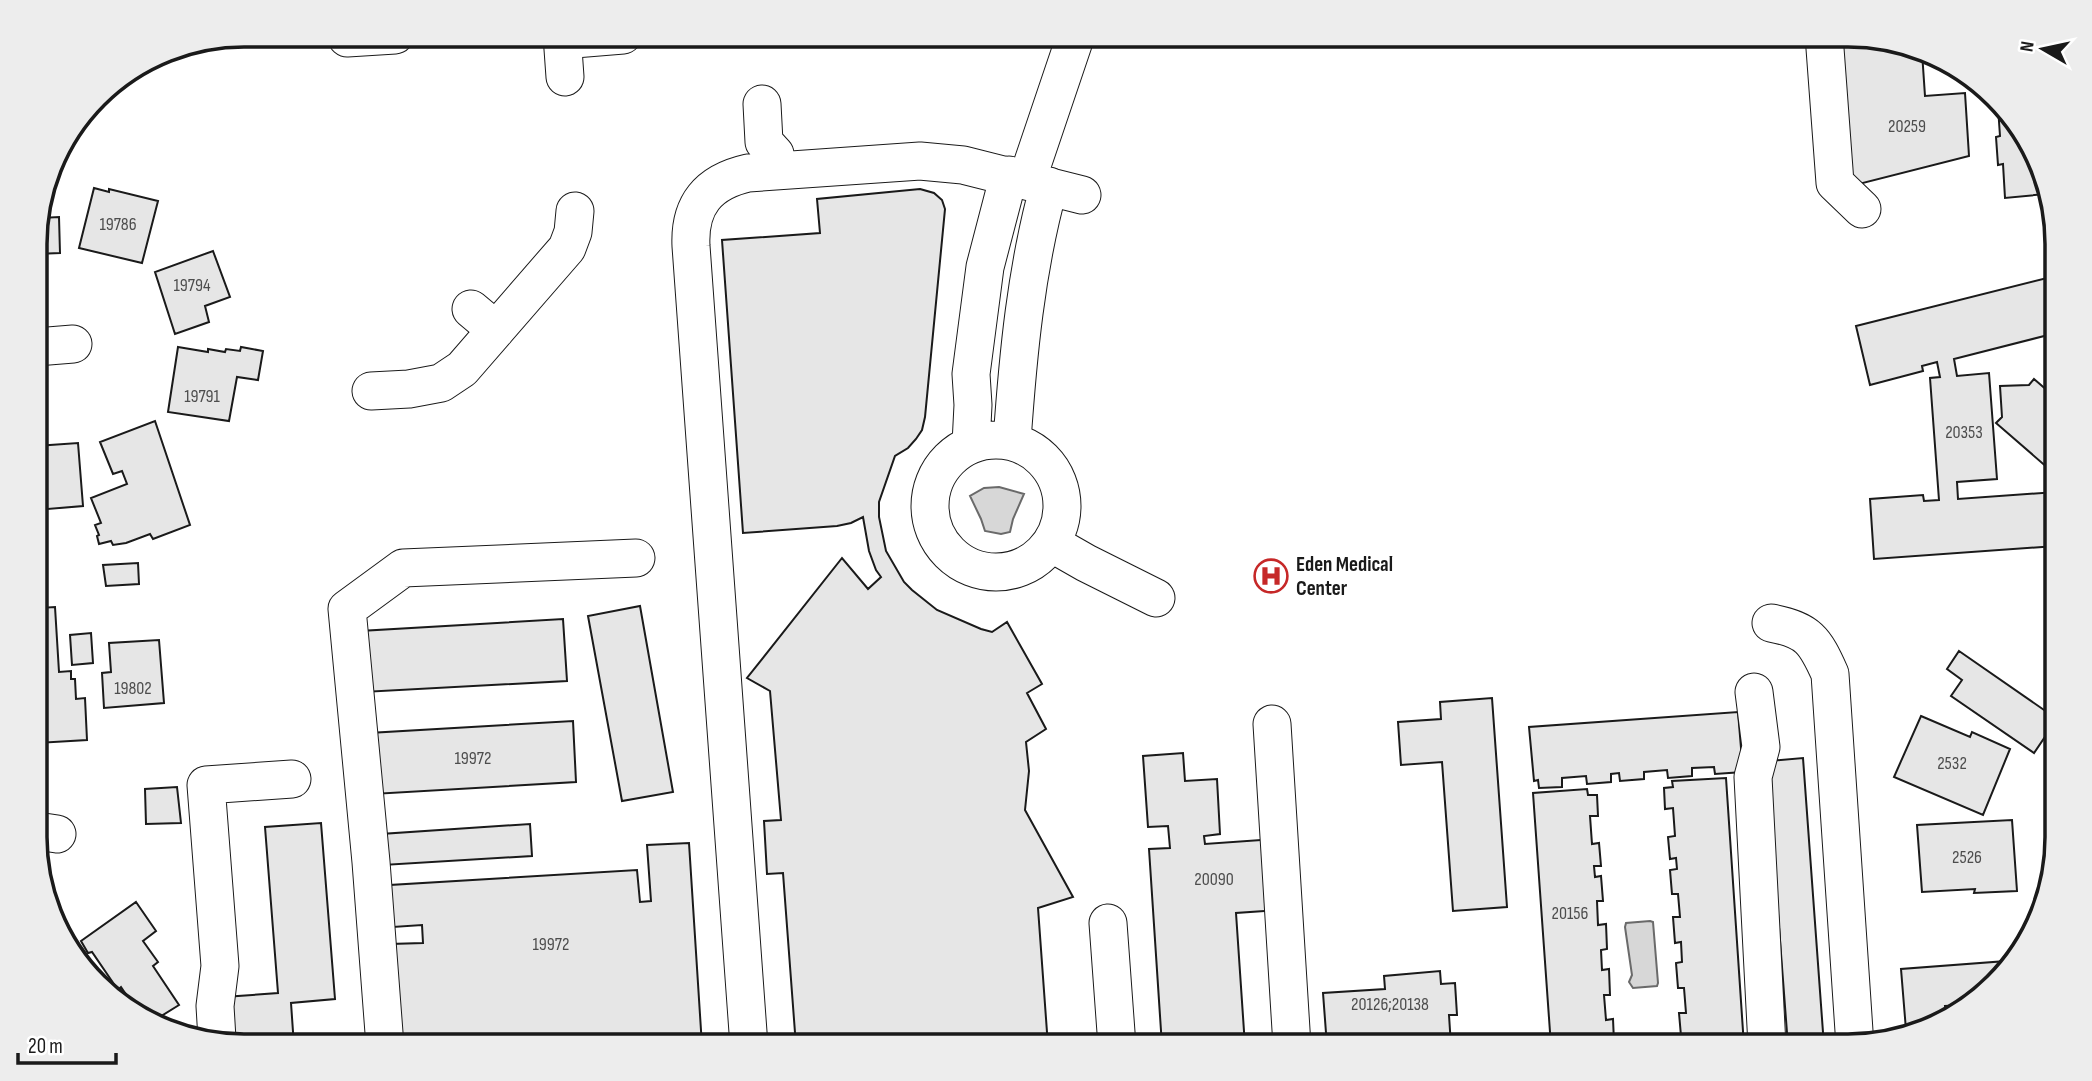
<svg xmlns="http://www.w3.org/2000/svg" width="2092" height="1081" font-family="'Sofia Sans Condensed',sans-serif">
<style>
.water{fill:#d7d7d7;stroke:#6a6a6a;stroke-width:2}
.building{fill:#e6e6e6;stroke:#1a1a1a;stroke-width:2}
.lines{fill:none;stroke-linecap:round;stroke-linejoin:round}
.minor-casing{stroke:#1a1a1a;stroke-width:39}
.minor{stroke:#fff;stroke-width:37}
.labels{text-anchor:middle;dominant-baseline:central;stroke-width:5;stroke-linejoin:round;paint-order:stroke}
.number-label{font-size:18px;fill:#4d4d4d}
.poi-label{font-size:21px;font-weight:bold;fill:#1a1a1a;stroke:#fff;text-anchor:start}
.rim{fill:none;stroke:#1a1a1a;stroke-width:3.5}
</style>
<rect width="100%" height="100%" fill="#fff"/>
<!-- water -->
<path class="water" d="M 999,487 L 1024,494 L 1013,519 L 1010,532 L 1001,534 L 985,531 L 981,519 L 970,496 L 984,488 Z
M 1650,921 L 1653,922 L 1658,983 L 1657,986 L 1633,988 L 1629,982 L 1632,975 L 1625,927 L 1626,923 Z"/>
<!-- building -->
<path class="building" d="M 1842,35 L 1922,52 L 1925,96 L 1965,93 L 1969,156 L 1859,184 L 1850,174 Z
M 1998,107 L 2021,128 L 2046,194 L 2005,198 L 2003,164 L 1998,165 L 1996,137 L 2000,136 Z
M 94,188 L 109,192 L 109,189 L 158,201 L 142,263 L 79,248 Z
M 920,189 L 934,193 L 942,200 L 945,209 L 925,417 L 922,430 L 916,439 L 908,448 L 895,456 L 879,502 L 879,517 L 886,551 L 904,582 L 912,590 L 937,610 L 981,629 L 992,632 L 1007,622 L 1042,684 L 1027,693 L 1046,729 L 1026,742 L 1029,771 L 1025,810 L 1073,897 L 1038,908 L 1048,1046 L 796,1046 L 783,873 L 767,874 L 764,821 L 781,820 L 770,691 L 747,678 L 842,558 L 868,589 L 881,577 L 876,570 L 869,551 L 863,517 L 851,523 L 837,526 L 743,533 L 722,240 L 820,233 L 817,199 Z
M 40,212 L 41,218 L 59,217 L 60,253 L 36,254 L 35,230 Z
M 213,251 L 230,297 L 205,306 L 209,322 L 175,334 L 155,272 Z
M 2055,276 L 2056,333 L 1954,359 L 1957,376 L 1989,373 L 1997,479 L 1957,482 L 1958,499 L 2056,492 L 2056,546 L 1874,559 L 1870,499 L 1923,495 L 1924,501 L 1939,500 L 1930,378 L 1940,377 L 1937,362 L 1922,366 L 1923,371 L 1870,385 L 1856,326 Z
M 178,347 L 208,352 L 208,349 L 225,352 L 226,349 L 240,351 L 241,347 L 263,351 L 258,380 L 237,377 L 229,421 L 168,412 Z
M 2034,379 L 2056,398 L 2056,475 L 1996,423 L 2002,417 L 2000,386 L 2029,385 Z
M 155,421 L 190,525 L 153,539 L 150,534 L 126,543 L 113,545 L 111,541 L 99,544 L 97,536 L 99,535 L 95,525 L 101,523 L 91,498 L 127,484 L 122,471 L 113,474 L 100,442 Z
M 78,443 L 83,506 L 36,510 L 36,446 Z
M 138,563 L 139,584 L 106,586 L 103,565 Z
M 36,594 L 39,594 L 40,608 L 55,607 L 59,672 L 71,671 L 71,679 L 75,679 L 76,699 L 85,698 L 87,740 L 37,743 Z
M 640,606 L 673,792 L 622,801 L 588,616 Z
M 563,619 L 567,681 L 363,692 L 360,631 Z
M 91,633 L 93,663 L 72,665 L 70,635 Z
M 159,640 L 164,703 L 104,708 L 102,673 L 111,672 L 109,643 Z
M 1959,651 L 2057,719 L 2034,753 L 1951,696 L 1962,680 L 1947,669 Z
M 1492,698 L 1507,907 L 1453,911 L 1442,762 L 1401,765 L 1398,722 L 1441,719 L 1440,702 Z
M 1738,712 L 1743,772 L 1715,774 L 1714,767 L 1692,768 L 1692,776 L 1668,778 L 1667,770 L 1644,772 L 1644,779 L 1620,781 L 1619,773 L 1611,774 L 1611,782 L 1587,784 L 1586,776 L 1562,778 L 1562,787 L 1539,788 L 1538,780 L 1534,781 L 1529,727 Z
M 1921,716 L 1970,737 L 1972,732 L 2010,749 L 1983,815 L 1894,777 Z
M 573,721 L 576,782 L 373,794 L 369,733 Z
M 1183,753 L 1185,781 L 1217,779 L 1220,834 L 1204,836 L 1205,844 L 1274,839 L 1279,910 L 1236,913 L 1245,1046 L 1162,1046 L 1149,849 L 1170,848 L 1168,826 L 1148,827 L 1143,756 Z
M 1803,758 L 1824,1046 L 1788,1046 L 1767,769 L 1770,761 Z
M 1726,778 L 1744,1046 L 1681,1046 L 1688,1045 L 1687,1036 L 1681,1036 L 1679,1013 L 1686,1013 L 1684,988 L 1678,988 L 1676,963 L 1682,962 L 1681,942 L 1675,943 L 1673,917 L 1680,917 L 1678,894 L 1672,894 L 1670,870 L 1677,869 L 1676,858 L 1670,859 L 1668,837 L 1675,836 L 1673,808 L 1665,809 L 1664,788 L 1673,787 L 1672,781 Z
M 177,787 L 181,823 L 146,824 L 145,789 Z
M 1587,789 L 1588,795 L 1597,795 L 1598,816 L 1590,816 L 1592,844 L 1599,843 L 1601,866 L 1594,866 L 1595,877 L 1601,876 L 1603,901 L 1597,901 L 1598,925 L 1606,924 L 1607,949 L 1601,950 L 1602,970 L 1609,969 L 1610,995 L 1604,995 L 1606,1020 L 1613,1019 L 1614,1042 L 1607,1043 L 1607,1046 L 1551,1046 L 1533,793 Z
M 2012,820 L 2017,891 L 1974,893 L 1975,889 L 1922,892 L 1917,825 Z
M 321,823 L 335,999 L 291,1003 L 294,1046 L 245,1046 L 228,1042 L 224,997 L 278,993 L 265,827 Z
M 530,824 L 532,856 L 383,865 L 381,834 Z
M 689,843 L 702,1046 L 397,1046 L 390,944 L 423,943 L 422,925 L 393,927 L 390,885 L 637,870 L 640,902 L 651,901 L 647,845 Z
M 136,902 L 156,931 L 143,941 L 158,962 L 153,966 L 179,1005 L 150,1023 L 140,1015 L 121,987 L 118,990 L 92,952 L 88,953 L 81,941 Z
M 2007,961 L 1969,1005 L 1945,1006 L 1946,1017 L 1906,1030 L 1901,969 Z
M 1440,971 L 1441,984 L 1455,983 L 1457,1015 L 1449,1015 L 1451,1046 L 1327,1046 L 1323,993 L 1385,989 L 1384,976 Z"/>
<g class="lines">
<defs>
<path id="minor" d="M 562,35 L 565,77
M 1824,35 L 1835,183 L 1862,209
M 347,38 L 395,35
M 562,40 L 623,35
M 762,104 L 764,142 L 775,154 L 776,170
M 1027,180 L 1076,35
M 471,309 L 496,330
M 36,347 L 73,344
M 371,391 L 409,389 L 441,383 L 462,369 L 567,248 L 573,232 L 575,211
M930 506a66 66 0 1 1 132 0a66 66 0 1 1-132 0Z
M 1012,441 C 1018,355 1026,269 1049,186
M 971,444 L 973,405 L 971,374 L 985,267 L 1009,175
M 1051,543 L 1086,563 L 1156,598
M 1771,623 C 1808,630 1815,640 1830,674 L 1855,1046
M 1754,692 L 1761,747 L 1753,777 L 1767,1046
M 1272,724 L 1292,1046
M 37,831 L 57,834
M 1108,923 L 1117,1046
M 217,1039 L 215,1006 L 220,966 L 206,785 L 292,779
M 385,1046 L 371,862 L 347,609 L 403,568 L 636,558
M 749,1046 L 691,246 C 689,205 708,182 748,173 L 920,161 L 963,165 L 1082,195"/>
</defs>
<!-- minor casing -->
<use href="#minor" class="minor-casing"/>
<!-- minor -->
<use href="#minor" class="minor"/>
</g>
<!-- icons -->
<defs>
<symbol id="hospital-ring" viewBox="-11 -11 22 22"><circle r="9.5" fill="#fff" stroke="#c62828" stroke-width="1.5"/><path d="M-5-5h3v3.5h4V-5h3V5h-3V1.5h-4V5h-3Z" fill="#c62828"/></symbol>
</defs>
<g fill-rule="evenodd">
<use href="#hospital-ring" x="1252" y="557" width="38" height="38"/>
</g>
<g class="labels">
<!-- number labels -->
<g class="number-label">
<text x="1907" y="126">20259</text>
<text x="118" y="224">19786</text>
<text x="192" y="285">19794</text>
<text x="202" y="396">19791</text>
<text x="1964" y="432">20353</text>
<text x="133" y="688">19802</text>
<text x="473" y="758">19972</text>
<text x="1952" y="763">2532</text>
<text x="1967" y="857">2526</text>
<text x="1214" y="879">20090</text>
<text x="1570" y="913">20156</text>
<text x="551" y="944">19972</text>
<text x="1390" y="1004">20126;20138</text>
</g>
<!-- poi labels -->
<g class="poi-label">
<text x="1296" y="564">Eden Medical<tspan x="1296" dy="24">Center</tspan></text>
</g>
</g>
<!-- crop -->
<path d="M0 0H2092V1081H0ZM244 47H1848A197 197 0 0 1 2045 244V837A197 197 0 0 1 1848 1034H244A197 197 0 0 1 47 837V244A197 197 0 0 1 244 47Z" fill="#ededed" fill-rule="evenodd"/>
<path class="rim" d="M244 47H1848A197 197 0 0 1 2045 244V837A197 197 0 0 1 1848 1034H244A197 197 0 0 1 47 837V244A197 197 0 0 1 244 47Z"/>
<!-- north arrow -->
<g transform="translate(2043 49) rotate(279)" stroke="#ffffff" stroke-width="5" paint-order="stroke">
<path d="M0-5L12 26L0 18L-12 26Z" fill="#1a1a1a"/>
<text y="-10" font-size="19" font-weight="bold" text-anchor="middle" fill="#1a1a1a">N</text>
</g>
<!-- scale -->
<path d="M18 1053v10h98v-10" fill="none" stroke="#1a1a1a" stroke-width="3.5"/>
<text x="28" y="1053" font-size="21" fill="#1a1a1a" stroke="#ffffff" stroke-width="5" paint-order="stroke">20 m</text>
</svg>
